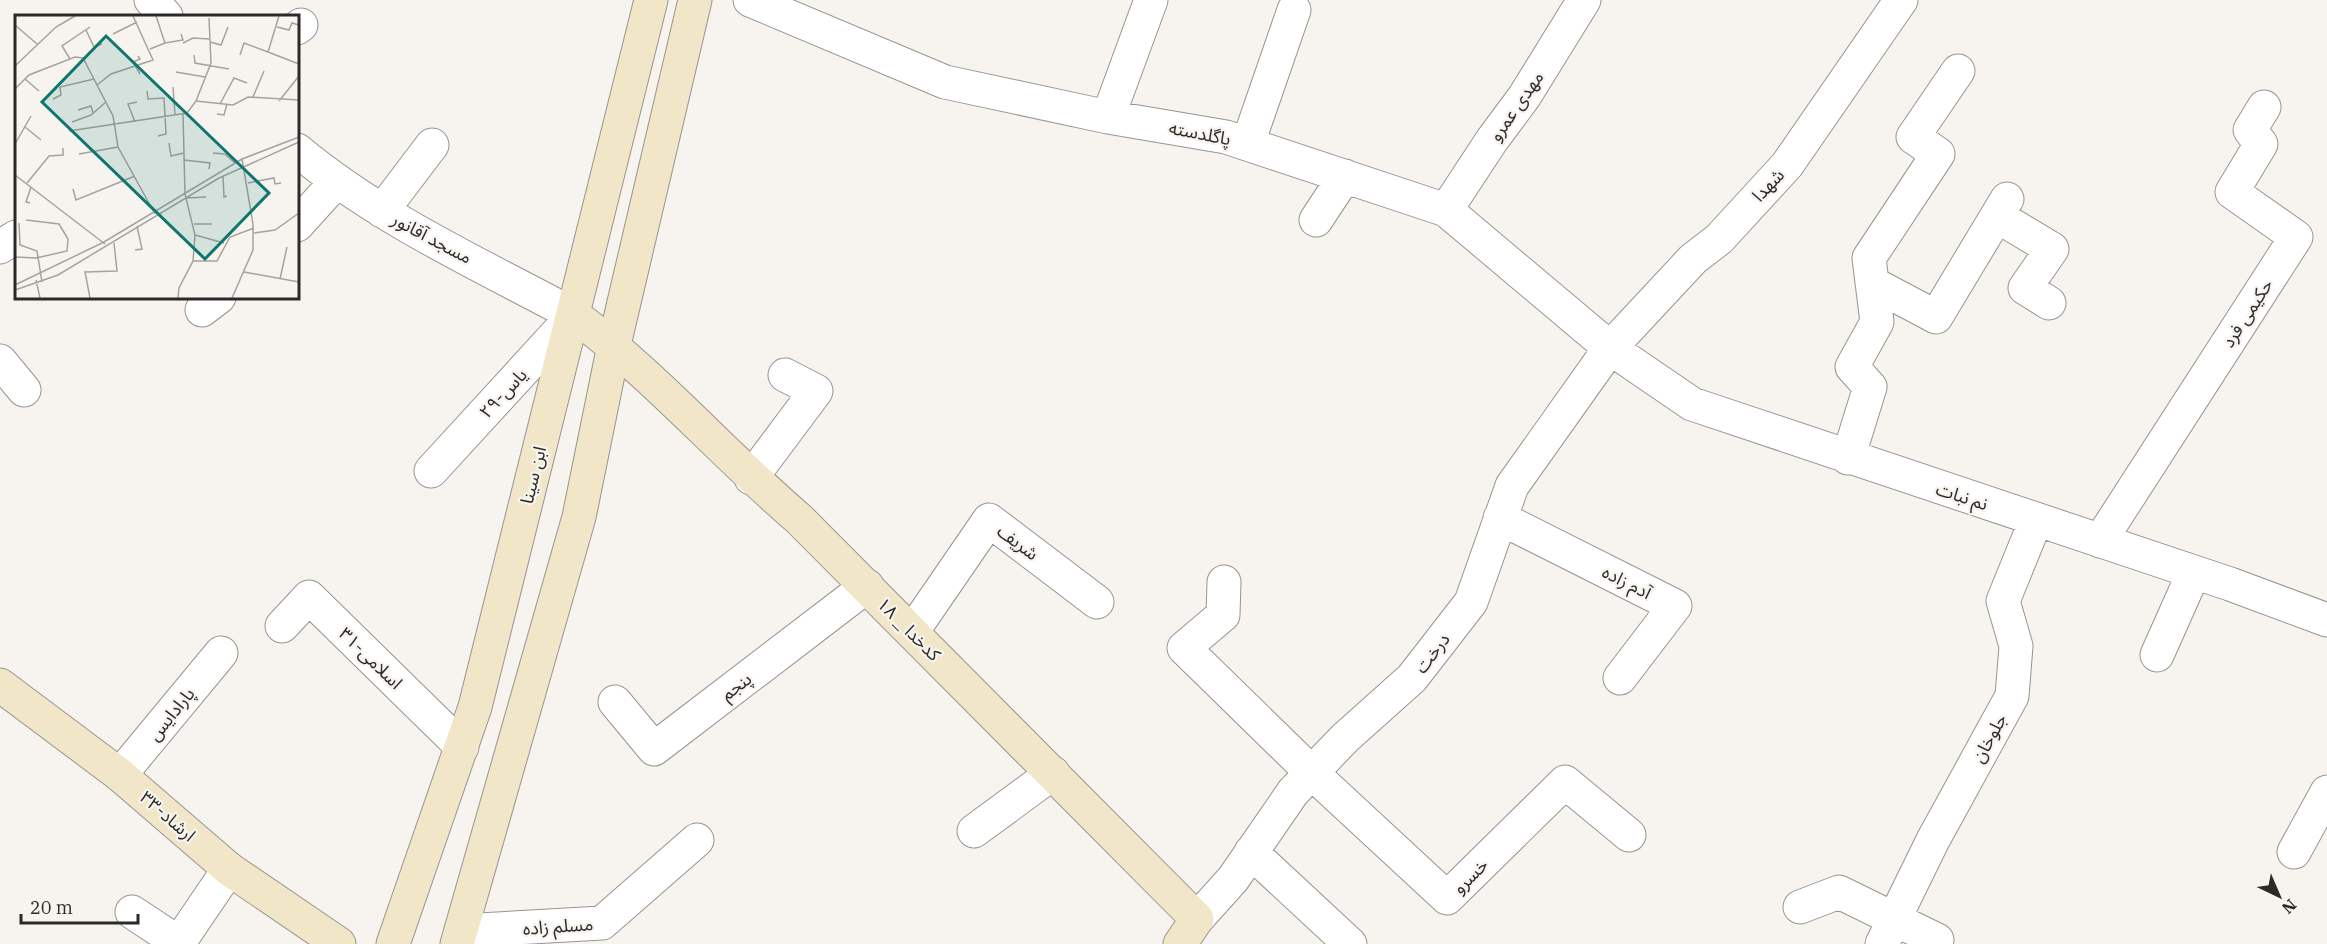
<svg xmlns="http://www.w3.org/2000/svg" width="2327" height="944" font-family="'IBM Plex Serif','Noto Sans Arabic',serif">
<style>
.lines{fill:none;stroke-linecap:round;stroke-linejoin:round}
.street-casing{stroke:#979591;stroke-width:35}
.secondary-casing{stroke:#979591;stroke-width:35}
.street{stroke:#fff;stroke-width:33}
.secondary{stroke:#f1e6c8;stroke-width:33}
.labels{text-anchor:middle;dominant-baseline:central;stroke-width:4.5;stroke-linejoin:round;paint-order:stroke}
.street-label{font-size:18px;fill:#2b2a28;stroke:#f7f4f0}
.inset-road{fill:none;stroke:#a5a3a0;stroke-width:1.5}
.view{fill:#0f766e;fill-opacity:0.15;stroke:#0f766e;stroke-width:3}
.inset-edge{fill:none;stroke:#2b2a28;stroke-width:3}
</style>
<rect width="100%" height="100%" fill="#f7f4f0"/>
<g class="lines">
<defs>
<path id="street" d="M 151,0 L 166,16
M 750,0 L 945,82 L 1108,117 L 1226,137 L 1446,210 L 1610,348 L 1692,404 L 2230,584 L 2327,620
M 297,28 L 301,25
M 1108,117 L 1151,0
M 1248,143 L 1294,10
M 297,150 C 380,219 479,264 574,315 L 431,471
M 1446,210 L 1492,140 L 1524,97 L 1584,0
M 382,211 L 432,145
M 1997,216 L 2052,249 L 2025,288 L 2049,303
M 1316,220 L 1345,176
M 297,225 L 336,182
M 0,247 L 16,237
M 1872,283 L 1936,317 L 2007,199
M 202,310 L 219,297
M 0,361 L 24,390
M 1848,458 L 1870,387 L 1852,367 L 1877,322 L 1869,258 L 1938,154 L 1913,137 L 1958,71
M 751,478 L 816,391 L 785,375
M 1500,518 L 1675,606 L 1620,678
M 2100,541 L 2296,237 L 2232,192 L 2261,144 L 2250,130 L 2264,107
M 1224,582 L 1223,615 L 1184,648 L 1312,773 L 1447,898 L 1565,782 L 1629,835
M 282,626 L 309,597 L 462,747
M 912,632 L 989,520 L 1097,602
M 2157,655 L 2194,572
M 615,702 L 654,749 L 867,586
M 120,775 L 221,653
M 974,831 L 1053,773
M 1251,852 L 1350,944
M 2294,852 L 2327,792
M 1800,907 L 1839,892 L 1937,940 L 1936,944
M 132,912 L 179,943
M 1197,919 L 1233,879 L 1293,792 L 1345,738 L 1412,678 L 1471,602 L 1512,486 L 1610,348 L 1693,259 L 1719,239 L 1787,165 L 1901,0
M 461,931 L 602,923 L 697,840
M 178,944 L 229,869
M 1882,944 L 1933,840 L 2012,696 L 2016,646 L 2003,601 L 2036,520"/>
<path id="secondary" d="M 574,315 C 655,376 722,453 799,519 L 1197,919 L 1180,944
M 0,685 L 120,775 L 229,869 L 339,944
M 393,944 L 475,707 L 651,0
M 457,944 L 579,517 L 614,345 L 695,0"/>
</defs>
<!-- street casing -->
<use href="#street" class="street-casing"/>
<!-- secondary casing -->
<use href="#secondary" class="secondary-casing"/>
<!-- street -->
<use href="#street" class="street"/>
<!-- secondary -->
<use href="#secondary" class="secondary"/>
</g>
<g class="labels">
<!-- street labels -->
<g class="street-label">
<text transform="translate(1516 106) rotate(-55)">مهدی عمرو</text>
<text transform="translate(1200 133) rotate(11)">پاگلدسته</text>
<text transform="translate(1768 185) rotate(-47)">شهدا</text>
<text transform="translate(432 238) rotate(28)">مسجد آقانور</text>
<text transform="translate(2247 313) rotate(-57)">حکیمی فرد</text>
<text transform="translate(503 393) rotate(-47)">۲۹-یاس</text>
<text transform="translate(533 475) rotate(-76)">ابن سینا</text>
<text transform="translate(1962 496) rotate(18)">نم نبات</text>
<text transform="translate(1018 542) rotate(37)">شریف</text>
<text transform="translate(1627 582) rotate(27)">آدم زاده</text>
<text transform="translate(909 629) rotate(45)">۱۸ _ کدخدا</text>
<text transform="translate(1432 653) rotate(-53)">درخت</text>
<text transform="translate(371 658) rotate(44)">۳۱-اسلامی</text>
<text transform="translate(736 686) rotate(-37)">پنجم</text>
<text transform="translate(171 714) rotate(-51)">پارادایس</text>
<text transform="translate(1989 738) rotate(-61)">جلوخان</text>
<text transform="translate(168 816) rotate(41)">۳۳-ارشاد</text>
<text transform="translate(1470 876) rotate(-45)">خسرو</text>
<text transform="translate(558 926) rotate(-4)">مسلم زاده</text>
</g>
</g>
<!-- overview -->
<g transform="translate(15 15)">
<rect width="284" height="284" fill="#f7f4f0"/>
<path class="inset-road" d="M 264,1 L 253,37 L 284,49M 0,10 L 22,29M 262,12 L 274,15 L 277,8 L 284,10M 71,15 L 79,32 L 87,29M 98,19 L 122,7M 195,27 L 206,30 L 213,12M 150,28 L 168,25 L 166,19M 168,28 L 178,23 L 194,24M 135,34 L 150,28 L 141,1M 179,40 L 180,48 L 214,54M 225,40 L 229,28 L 253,37M 123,41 L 125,44 L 118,47 L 125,59M 55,44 L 47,31 L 75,12M 0,51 L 41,12 L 60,1M 161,57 L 190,62M 10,64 L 24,76M 82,70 L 96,59 L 138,45 L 118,1M 158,72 L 160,100M 0,74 L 14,60 L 60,42 L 68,43 L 98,101 L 103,132 L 140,199M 132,76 L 133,84 L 149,83 L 151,119 L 143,121M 238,82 L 249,56M 38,84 L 46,80 L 45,72 L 79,64M 181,86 L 196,48 L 194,3M 264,86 L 284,61M 205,89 L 219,63 L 232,68M 63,95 L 76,91 L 78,98M 202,99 L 209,100 L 212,89M 57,107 L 76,100 L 91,87M 120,107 L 113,89 L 122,87M 10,112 L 26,125M 54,116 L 172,98 L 181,86 L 218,90 L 233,82 L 284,85M 154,128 L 156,141 L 169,138M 0,129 L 16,101M 198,138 L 210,139 L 220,148M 64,139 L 103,132M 169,145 L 195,148 L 194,154M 0,160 L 90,229M 208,161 L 209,182 L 212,181M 12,168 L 34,141 L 48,140 L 48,133M 233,168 L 259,163 L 260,169 L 266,168M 58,174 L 61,185 L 120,161M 171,183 L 191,182M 15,188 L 11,187 L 16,172M 4,208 L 5,230 L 22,236 L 27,267M 179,209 L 197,209M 239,218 L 260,215 L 284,198M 180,220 L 209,228M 120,235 L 127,234 L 122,211M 0,242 L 21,243 L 52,236 L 53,224 L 44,209 L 11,205M 178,246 L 202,246 L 215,222 L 239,213M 229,257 L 284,267M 265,264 L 272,232M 21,265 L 25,283M 0,270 L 89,227 L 227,144 L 284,122M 0,275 L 43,260 L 204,163 L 284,127M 75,283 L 70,257 L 102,256 L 99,228M 163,283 L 164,273 L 178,246 L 180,220 L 170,179 L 168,99M 217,283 L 238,235 L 238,209 L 227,144"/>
<path class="view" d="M 91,21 L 254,178 L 190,244 L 27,87 Z"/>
<rect width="284" height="284" class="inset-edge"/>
</g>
<!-- north arrow -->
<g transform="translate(2279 896) rotate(136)" stroke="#f7f4f0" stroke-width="4.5" paint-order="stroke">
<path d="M0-4.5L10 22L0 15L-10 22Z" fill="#2b2a28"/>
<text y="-9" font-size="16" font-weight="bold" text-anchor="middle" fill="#2b2a28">N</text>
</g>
<!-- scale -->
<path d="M21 914v9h117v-9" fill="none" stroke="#2b2a28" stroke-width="3"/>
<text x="30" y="914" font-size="18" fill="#2b2a28" stroke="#f7f4f0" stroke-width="4.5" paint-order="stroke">20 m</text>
</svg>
